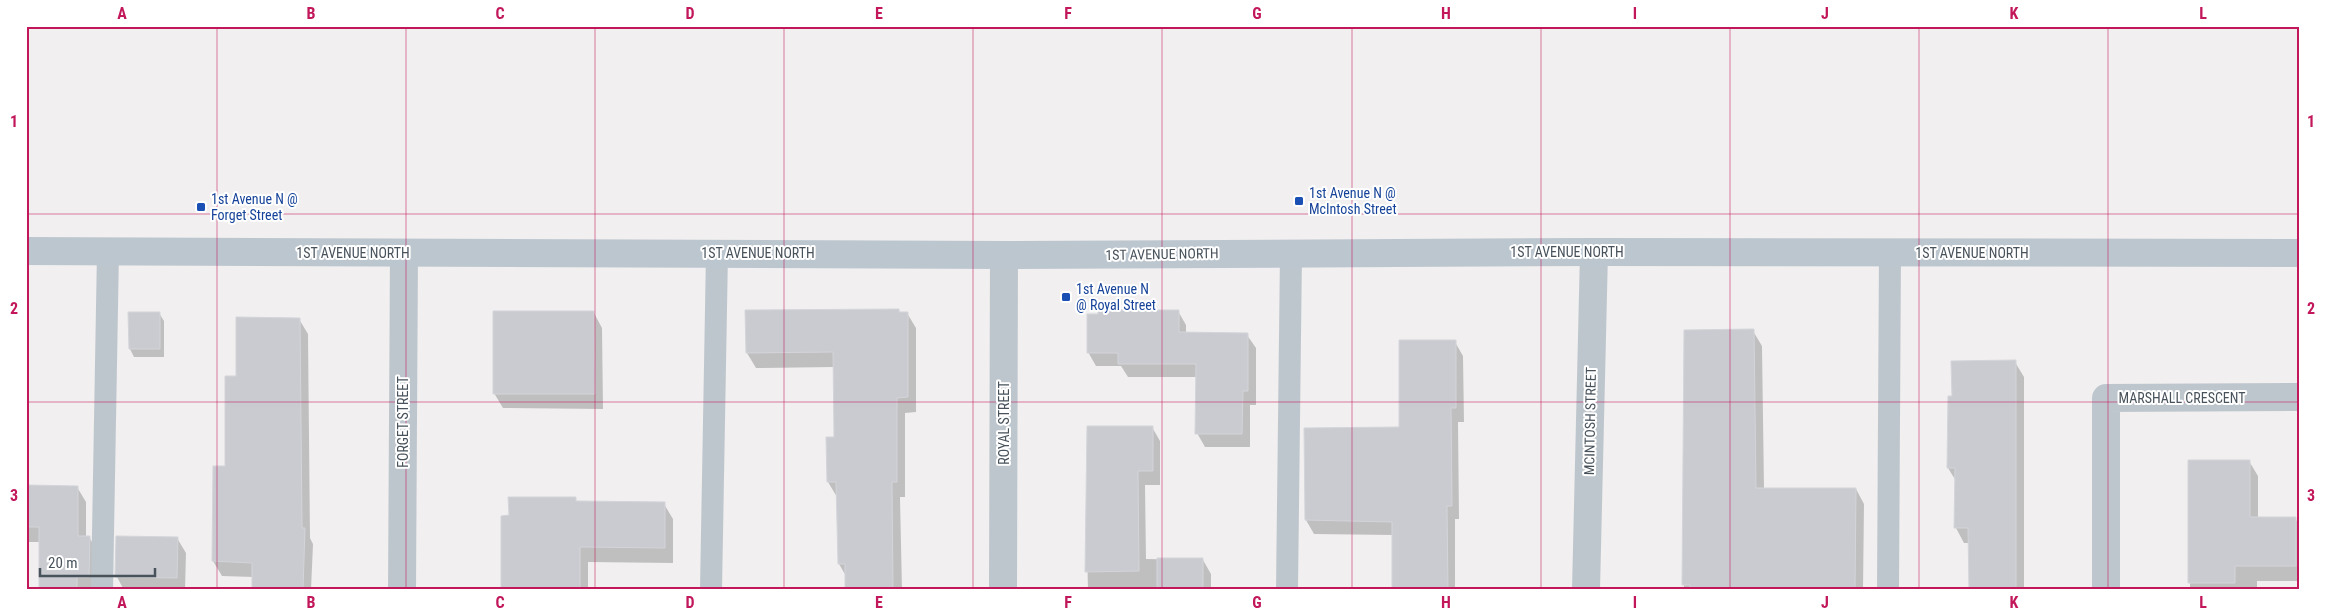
<svg xmlns="http://www.w3.org/2000/svg" width="2325" height="616" font-family="'Roboto Condensed',sans-serif">
<style>
.shadow{fill:#0003}
.building{fill:#c9cbd1;stroke:#d3d5da}
.lines{fill:none;stroke-linecap:round;stroke-linejoin:round}
.service{stroke:#bec6cd;stroke-width:22}
.minor{stroke:#bec6cd;stroke-width:28}
.tertiary{stroke:#bec6cd;stroke-width:28}
.secondary{stroke:#bcc6cf;stroke-width:28}
.grid{fill:none;stroke:#c2185b;stroke-width:1;stroke-opacity:0.55}
.transit-dot{fill:#1a4fb4;stroke:#fff;stroke-width:2}
.labels{text-anchor:middle;dominant-baseline:central;stroke-width:4;stroke-linejoin:round;paint-order:stroke}
.transit-label{font-size:14px;fill:#164399;stroke:#fff;text-anchor:start}
.street-label{font-size:14px;fill:#48525b;stroke:#fff}
.neatline{fill:none;stroke:#c2185b;stroke-width:2}
.grid-label{font-size:16px;text-anchor:middle;font-weight:bold;fill:#c2185b}
</style>
<rect width="100%" height="100%" fill="#f1efef"/>
<!-- shadow -->
<path class="shadow" d="M 899,310 L 900,313 L 907,313 L 916,328 L 916,412 L 905,413 L 905,497 L 900,497 L 902,590 L 846,590 L 846,576 L 839,564 L 837,497 L 828,482 L 828,438 L 835,438 L 834,367 L 756,368 L 747,353 Z
M 1178,311 L 1186,325 L 1186,334 L 1247,335 L 1256,348 L 1256,405 L 1250,405 L 1250,447 L 1205,447 L 1197,433 L 1197,377 L 1128,377 L 1121,366 L 1096,366 L 1088,352 Z
M 129,313 L 159,313 L 164,321 L 164,357 L 134,357 L 130,349 Z
M 594,313 L 602,328 L 603,409 L 503,408 L 494,393 Z
M 299,319 L 308,334 L 310,538 L 313,544 L 311,590 L 253,590 L 253,577 L 222,576 L 213,561 L 237,377 Z
M 1753,331 L 1762,346 L 1764,489 L 1856,489 L 1864,504 L 1863,590 L 1684,590 L 1683,470 Z
M 1455,342 L 1463,356 L 1464,422 L 1458,422 L 1459,519 L 1455,519 L 1455,590 L 1394,590 L 1393,535 L 1314,534 L 1306,520 L 1306,429 L 1401,428 Z
M 2015,362 L 2024,377 L 2024,590 L 1970,590 L 1970,543 L 1964,543 L 1956,528 L 1956,481 L 1948,468 L 1949,398 L 1953,398 Z
M 1152,427 L 1160,441 L 1160,485 L 1145,485 L 1146,559 L 1203,560 L 1211,574 L 1211,590 L 1088,590 L 1086,506 Z
M 2190,461 L 2249,461 L 2258,476 L 2258,518 L 2295,518 L 2299,525 L 2299,581 L 2257,581 L 2257,590 L 2190,590 Z
M 26,486 L 77,487 L 86,502 L 86,537 L 89,537 L 98,552 L 97,590 L 40,590 L 40,542 L 26,542 Z
M 575,499 L 577,502 L 664,504 L 673,519 L 673,563 L 588,562 L 588,590 L 503,590 Z
M 117,538 L 177,538 L 186,553 L 185,590 L 124,590 L 117,577 Z"/>
<!-- building -->
<path class="building" d="M 899,309 L 899,312 L 908,312 L 908,397 L 897,398 L 897,482 L 892,482 L 893,590 L 845,590 L 845,564 L 838,564 L 836,482 L 827,482 L 826,437 L 834,437 L 833,352 L 746,353 L 745,310 Z
M 1098,310 L 1179,310 L 1179,332 L 1248,333 L 1248,391 L 1243,391 L 1242,434 L 1195,434 L 1196,364 L 1118,364 L 1118,353 L 1087,353 L 1087,314 L 1098,314 Z
M 493,311 L 594,311 L 595,394 L 493,394 Z
M 128,312 L 160,312 L 160,349 L 129,349 Z
M 236,317 L 300,318 L 302,528 L 305,528 L 303,590 L 252,590 L 252,563 L 212,561 L 213,466 L 225,466 L 225,376 L 236,376 Z
M 1754,329 L 1756,488 L 1856,488 L 1855,590 L 1690,590 L 1690,585 L 1682,585 L 1684,330 Z
M 1399,340 L 1456,340 L 1456,408 L 1451,408 L 1452,506 L 1447,506 L 1448,590 L 1392,590 L 1392,522 L 1305,520 L 1304,428 L 1399,427 Z
M 2016,360 L 2016,590 L 1969,590 L 1968,528 L 1954,528 L 1955,468 L 1947,468 L 1948,396 L 1952,396 L 1951,361 Z
M 1087,426 L 1153,426 L 1153,471 L 1138,471 L 1139,571 L 1085,572 Z
M 2188,460 L 2250,460 L 2250,517 L 2296,517 L 2296,566 L 2235,566 L 2235,583 L 2188,583 Z
M 27,485 L 78,486 L 78,536 L 90,536 L 89,577 L 77,577 L 77,590 L 39,590 L 39,527 L 27,527 Z
M 508,497 L 576,497 L 576,501 L 665,502 L 665,548 L 580,547 L 580,590 L 501,590 L 501,516 L 509,515 Z
M 116,536 L 178,537 L 177,578 L 115,577 Z
M 1157,558 L 1203,558 L 1203,590 L 1157,590 Z"/>
<g class="lines">
<!-- service -->
<path class="service" d="M 102,590 L 108,251
M 711,590 L 717,253
M 1287,590 L 1291,252
M 1888,590 L 1890,252"/>
<!-- minor -->
<path class="minor" d="M 402,590 L 404,254
M 1003,590 L 1004,255
M 2106,590 L 2106,398 L 2299,397"/>
<!-- tertiary -->
<path class="tertiary" d="M 1586,590 L 1594,252"/>
<!-- secondary -->
<path class="secondary" d="M 26,251 L 1004,255 L 1594,252 L 2299,253"/>
</g>
<!-- grid -->
<path class="grid" d="M 217,26 L 217,590M 406,26 L 406,590M 595,26 L 595,590M 784,26 L 784,590M 973,26 L 973,590M 1162,26 L 1162,590M 1352,26 L 1352,590M 1541,26 L 1541,590M 1730,26 L 1730,590M 1919,26 L 1919,590M 2108,26 L 2108,590M 26,214 L 2299,214M 26,402 L 2299,402"/>
<!-- markers -->
<g class="transit-dot">
<rect x="1294" y="196" width="10" height="10" rx="2.5"/>
<rect x="196" y="202" width="10" height="10" rx="2.5"/>
<rect x="1061" y="292" width="10" height="10" rx="2.5"/>
</g>
<g class="labels">
<!-- transit labels -->
<g class="transit-label">
<text x="1309" y="193">1st Avenue N @<tspan x="1309" dy="16">McIntosh Street</tspan></text>
<text x="211" y="199">1st Avenue N @<tspan x="211" dy="16">Forget Street</tspan></text>
<text x="1076" y="289">1st Avenue N<tspan x="1076" dy="16">@ Royal Street</tspan></text>
</g>
<!-- street labels -->
<g class="street-label">
<text x="1567" y="252">1ST AVENUE NORTH</text>
<text x="353" y="253">1ST AVENUE NORTH</text>
<text x="758" y="253">1ST AVENUE NORTH</text>
<text x="1972" y="253">1ST AVENUE NORTH</text>
<text transform="translate(1162 254) rotate(-1)">1ST AVENUE NORTH</text>
<text x="2182" y="398">MARSHALL CRESCENT</text>
<text transform="translate(1590 421) rotate(-89)">MCINTOSH STREET</text>
<text transform="translate(403 422) rotate(-90)">FORGET STREET</text>
<text transform="translate(1004 423) rotate(-90)">ROYAL STREET</text>
</g>
</g>
<!-- border -->
<rect width="2325" height="616" fill="none" stroke="#ffffff" stroke-width="55"/>
<!-- scale -->
<path d="M40 568v8h115v-8" fill="none" stroke="#48525b" stroke-width="2.5"/>
<text x="48" y="568" font-size="15" fill="#48525b" stroke="#ffffff" stroke-width="4" paint-order="stroke">20 m</text>
<rect x="28" y="28" width="2270" height="560" class="neatline"/>
<g class="grid-label">
<text x="122" y="19">A</text>
<text x="311" y="19">B</text>
<text x="500" y="19">C</text>
<text x="690" y="19">D</text>
<text x="879" y="19">E</text>
<text x="1068" y="19">F</text>
<text x="1257" y="19">G</text>
<text x="1446" y="19">H</text>
<text x="1635" y="19">I</text>
<text x="1825" y="19">J</text>
<text x="2014" y="19">K</text>
<text x="2203" y="19">L</text>
<text x="14" y="127">1</text>
<text x="2311" y="127">1</text>
<text x="14" y="314">2</text>
<text x="2311" y="314">2</text>
<text x="14" y="501">3</text>
<text x="2311" y="501">3</text>
<text x="122" y="608">A</text>
<text x="311" y="608">B</text>
<text x="500" y="608">C</text>
<text x="690" y="608">D</text>
<text x="879" y="608">E</text>
<text x="1068" y="608">F</text>
<text x="1257" y="608">G</text>
<text x="1446" y="608">H</text>
<text x="1635" y="608">I</text>
<text x="1825" y="608">J</text>
<text x="2014" y="608">K</text>
<text x="2203" y="608">L</text>
</g>
</svg>
